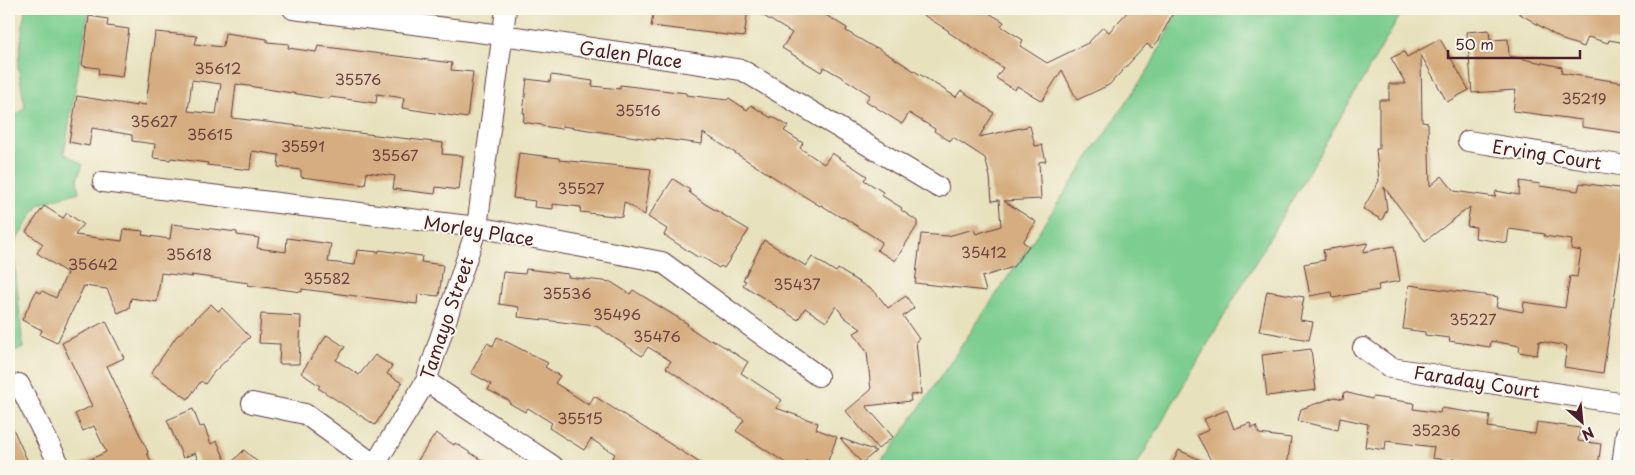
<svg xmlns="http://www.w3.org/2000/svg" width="1635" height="475" font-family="'Playpen Sans',sans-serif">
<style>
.green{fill:#7bcd8f;stroke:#62765d}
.building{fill:#d5ad80;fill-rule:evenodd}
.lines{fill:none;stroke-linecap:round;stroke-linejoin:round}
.minor-casing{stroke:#623c41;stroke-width:22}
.minor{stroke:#fff;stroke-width:20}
.labels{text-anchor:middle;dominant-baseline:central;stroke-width:4;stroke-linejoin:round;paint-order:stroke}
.number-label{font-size:15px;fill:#6d4240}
.street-label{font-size:18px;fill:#4a1f2b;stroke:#fbf7ec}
</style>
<rect width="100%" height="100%" fill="#fbf7ec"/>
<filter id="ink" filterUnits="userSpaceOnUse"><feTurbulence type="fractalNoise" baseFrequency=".02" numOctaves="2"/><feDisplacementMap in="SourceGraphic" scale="10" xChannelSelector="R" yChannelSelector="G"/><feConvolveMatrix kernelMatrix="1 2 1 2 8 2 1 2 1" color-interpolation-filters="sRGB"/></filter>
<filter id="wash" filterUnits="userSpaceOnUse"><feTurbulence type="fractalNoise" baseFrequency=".0096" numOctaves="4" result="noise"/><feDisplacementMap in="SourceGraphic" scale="20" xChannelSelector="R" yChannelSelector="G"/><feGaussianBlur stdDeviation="1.12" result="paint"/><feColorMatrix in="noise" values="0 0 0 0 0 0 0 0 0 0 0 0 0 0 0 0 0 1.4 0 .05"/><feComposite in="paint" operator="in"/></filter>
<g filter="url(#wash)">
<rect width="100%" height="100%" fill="#e7e1bd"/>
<!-- green -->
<path class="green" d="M 25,9 L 89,9 L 64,153 L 83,165 L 77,179 L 79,192 L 39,204 L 13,246 L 23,348 L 9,352 L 9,121 L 25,107 L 18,66 Z
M 1179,9 L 1404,9 L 1136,466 L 880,466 L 1150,67 Z"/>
<g id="blocks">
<!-- building -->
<path class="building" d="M 654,9 L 748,9 L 744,37 L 651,26 Z
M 752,9 L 828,9 L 824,14 L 847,28 L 846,31 L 875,48 L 876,47 L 956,97 L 961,90 L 994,113 L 979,137 L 1030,126 L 1035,146 L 1042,145 L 1046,161 L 1039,162 L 1041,199 L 1004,201 L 1036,222 L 1023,242 L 1029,246 L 1013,267 L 982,277 L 986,291 L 915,283 L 921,234 L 948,236 L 974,229 L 976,234 L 1001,226 L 999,200 L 992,201 L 990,177 L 985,158 L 953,137 L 950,141 L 934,131 L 935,129 L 909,113 L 902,124 L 866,101 L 870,95 L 843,78 L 824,67 L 821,72 L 782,48 L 792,33 Z
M 914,9 L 982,9 L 1004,22 L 1001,26 L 1023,40 L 1020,46 L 1047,63 L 1088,43 L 1103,27 L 1109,32 L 1130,9 L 1175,9 L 1159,40 L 1152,48 L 1147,44 L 1109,85 L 1077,100 L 1062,70 L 1042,101 L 1017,86 L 1015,90 L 996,78 L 1003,68 L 948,32 L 949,31 Z
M 1512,9 L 1608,9 L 1626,15 L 1626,43 L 1609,40 L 1608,43 L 1588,37 L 1584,47 L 1563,40 Z
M 89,16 L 108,19 L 107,26 L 129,29 L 122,77 L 98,74 L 99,68 L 82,66 Z
M 1489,30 L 1490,40 L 1508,39 L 1509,56 L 1562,67 L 1561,73 L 1626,83 L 1626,129 L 1624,128 L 1624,133 L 1582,127 L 1582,120 L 1513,111 L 1516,90 L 1472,93 L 1467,32 Z
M 155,32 L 197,36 L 195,44 L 223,47 L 225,33 L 267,39 L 267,42 L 289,44 L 288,48 L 316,52 L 318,46 L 452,63 L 451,70 L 473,72 L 467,118 L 402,108 L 404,98 L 377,94 L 376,103 L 330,97 L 329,99 L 236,84 L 232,118 L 443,143 L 442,154 L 463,156 L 459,190 L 436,187 L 435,194 L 393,189 L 395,176 L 367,172 L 365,185 L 301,177 L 301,170 L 278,167 L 279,155 L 252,151 L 250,170 L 207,165 L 208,163 L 171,158 L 170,160 L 153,158 L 155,144 L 132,141 L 132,135 L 92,128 L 89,146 L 69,142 L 77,96 L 137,106 L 137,104 L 146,105 ZM 192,80 L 221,84 L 216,114 L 188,111 Z
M 1440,39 L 1469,90 L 1447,102 L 1421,55 L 1422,122 L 1428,123 L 1430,186 L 1442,176 L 1454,191 L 1495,197 L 1496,191 L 1519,195 L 1520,181 L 1540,184 L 1539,186 L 1578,191 L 1580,183 L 1626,189 L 1626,220 L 1603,373 L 1564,367 L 1567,346 L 1539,341 L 1537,355 L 1519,352 L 1520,346 L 1491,341 L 1490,347 L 1449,341 L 1450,338 L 1425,335 L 1425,332 L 1403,329 L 1409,285 L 1498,297 L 1496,307 L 1523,312 L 1524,302 L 1565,308 L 1570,276 L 1577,277 L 1581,251 L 1571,249 L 1572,240 L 1544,236 L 1545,234 L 1509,229 L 1507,243 L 1475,238 L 1476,227 L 1467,226 L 1470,207 L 1425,241 L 1384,187 L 1387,209 L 1382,220 L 1363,209 L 1379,181 L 1376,149 L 1379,149 L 1379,100 L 1389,100 L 1389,84 L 1406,84 L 1391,58 L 1404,52 L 1407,57 Z
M 551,75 L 593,81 L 592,86 L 620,89 L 620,85 L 686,93 L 686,95 L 727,100 L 729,98 L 747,110 L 751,105 L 771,118 L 772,116 L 788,126 L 784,131 L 803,143 L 800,148 L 824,164 L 832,153 L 867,176 L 864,180 L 883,192 L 881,195 L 902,208 L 901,210 L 917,221 L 917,226 L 895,261 L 877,250 L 882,242 L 843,217 L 842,218 L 821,205 L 820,206 L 703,133 L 702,144 L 656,138 L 656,140 L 562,126 L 562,129 L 542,126 L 542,125 L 523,122 L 525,113 L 523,113 L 527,79 L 550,82 Z
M 519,153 L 559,158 L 559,160 L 651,169 L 645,215 L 624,202 L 622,217 L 580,212 L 581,207 L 553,204 L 553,209 L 534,207 L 535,201 L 513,198 Z
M 673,179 L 690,190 L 689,192 L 705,204 L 749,230 L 724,268 L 721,266 L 719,268 L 701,256 L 699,258 L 664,235 L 667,229 L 648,217 Z
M 44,206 L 63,218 L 67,213 L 83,224 L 75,235 L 122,241 L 124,229 L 143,231 L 142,235 L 170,239 L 172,224 L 237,232 L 237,235 L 259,238 L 257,248 L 286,252 L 287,238 L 331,244 L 328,262 L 355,265 L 357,250 L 379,252 L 379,250 L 422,256 L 421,262 L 443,265 L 439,296 L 418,294 L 417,304 L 302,289 L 302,292 L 247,285 L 249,283 L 191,275 L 193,277 L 161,273 L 157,302 L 131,298 L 129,308 L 118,313 L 107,289 L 84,286 L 57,343 L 40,335 L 42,330 L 22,320 L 36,291 L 41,293 L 42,291 L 56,298 L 67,273 L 37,253 L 43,244 L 26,232 Z
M 764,240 L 806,266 L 812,257 L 836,272 L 838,269 L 875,292 L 888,308 L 906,296 L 914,308 L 903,316 L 919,339 L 916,341 L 921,394 L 910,395 L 911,401 L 866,406 L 893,437 L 878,449 L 846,411 L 871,390 L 867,352 L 854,333 L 861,329 L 844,317 L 836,306 L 826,322 L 805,308 L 798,320 L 743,285 L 746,281 L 743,280 Z
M 1368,243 L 1363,252 L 1394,246 L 1400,281 L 1378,285 L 1379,290 L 1361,293 L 1333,298 L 1332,292 L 1310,296 L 1304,264 L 1325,260 L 1323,250 Z
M 526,269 L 568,274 L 568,277 L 611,282 L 630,294 L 633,290 L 688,324 L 687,326 L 710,341 L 711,339 L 728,349 L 748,362 L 741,373 L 782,400 L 776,408 L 818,423 L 816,429 L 837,437 L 826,466 L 806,460 L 804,466 L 789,465 L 736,431 L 744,420 L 666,368 L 671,361 L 648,347 L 642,356 L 596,326 L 518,317 L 519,307 L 499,304 L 503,272 L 525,274 Z
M 1267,291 L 1304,297 L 1300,320 L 1313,322 L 1309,340 L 1259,331 Z
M 211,304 L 218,311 L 222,308 L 250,337 L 213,373 L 205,384 L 201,381 L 188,399 L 151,373 L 176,337 Z
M 261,314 L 301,316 L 299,364 L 279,364 L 280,344 L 259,343 Z
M 106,321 L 124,358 L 107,366 L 148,452 L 147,453 L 153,466 L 76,466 L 106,452 L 94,426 L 83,431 L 75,414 L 92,406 L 62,343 Z
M 327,335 L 345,347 L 336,360 L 359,375 L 375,355 L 392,366 L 387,374 L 402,383 L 375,425 L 318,388 L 320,386 L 301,373 Z
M 497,337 L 548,363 L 545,367 L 560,376 L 555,383 L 589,405 L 594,396 L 705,466 L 607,466 L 615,454 L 591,439 L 584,450 L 549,428 L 552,423 L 528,408 L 525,412 L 509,403 L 510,401 L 488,390 L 491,384 L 471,373 L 487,343 L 493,346 Z
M 1311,349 L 1316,390 L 1267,396 L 1262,355 Z
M 1344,392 L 1372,399 L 1373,397 L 1414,403 L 1413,409 L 1440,413 L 1441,408 L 1490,415 L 1488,427 L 1535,434 L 1537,422 L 1580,428 L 1578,441 L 1601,444 L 1598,466 L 1500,466 L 1452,459 L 1452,461 L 1432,458 L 1434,447 L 1386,441 L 1385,450 L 1365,447 L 1368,424 L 1340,418 L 1338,430 L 1298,421 L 1301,409 L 1335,397 L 1343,399 Z
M 193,409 L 200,427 L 204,426 L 211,444 L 217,441 L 228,466 L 201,466 L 195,453 L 183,458 L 167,420 Z
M 1227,410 L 1234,429 L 1250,423 L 1252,428 L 1256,426 L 1259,434 L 1291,438 L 1287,466 L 1214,466 L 1197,435 L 1209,430 L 1204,419 Z
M 9,420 L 30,466 L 9,466 Z
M 436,433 L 454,445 L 455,443 L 491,466 L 414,466 Z
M 840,438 L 876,451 L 862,463 Z
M 244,450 L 262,466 L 228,466 Z
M 1179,450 L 1213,466 L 1171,466 Z"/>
</g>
</g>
<g filter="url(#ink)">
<use href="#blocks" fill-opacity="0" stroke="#623c41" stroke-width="1"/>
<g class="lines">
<defs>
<path id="minor" d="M 293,9 L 502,35 L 742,70 L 938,187
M 1468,141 L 1626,166
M 103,182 L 477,227 L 662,262 L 818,376
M 1363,348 L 1391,368 L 1626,404
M 426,381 L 553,466
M 19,384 L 60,466
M 252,403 L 305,414 L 375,465
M 374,466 L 426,381 L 477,227 L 506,9
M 1622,466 L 1626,434"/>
</defs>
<!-- minor casing -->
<use href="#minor" class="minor-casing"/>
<!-- minor -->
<use href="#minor" class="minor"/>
</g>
</g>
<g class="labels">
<!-- number labels -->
<g class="number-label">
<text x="218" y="67">35612</text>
<text x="358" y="78">35576</text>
<text x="1584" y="97">35219</text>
<text x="638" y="109">35516</text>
<text x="154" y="120">35627</text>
<text x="210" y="133">35615</text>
<text x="303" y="145">35591</text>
<text x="395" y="154">35567</text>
<text x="581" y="187">35527</text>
<text x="984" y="251">35412</text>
<text x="189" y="253">35618</text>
<text x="93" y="263">35642</text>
<text x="327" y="277">35582</text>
<text x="797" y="283">35437</text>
<text x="567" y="292">35536</text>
<text x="617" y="313">35496</text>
<text x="1473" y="318">35227</text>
<text x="657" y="335">35476</text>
<text x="580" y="417">35515</text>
<text x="1436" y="429">35236</text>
</g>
<!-- street labels -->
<g class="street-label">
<text transform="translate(631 54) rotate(8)">Galen Place</text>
<text transform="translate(1547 154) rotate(9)">Erving Court</text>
<text transform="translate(479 230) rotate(9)">Morley Place</text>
<text transform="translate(446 318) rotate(-71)">Tamayo Street</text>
<text transform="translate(1477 381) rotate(9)">Faraday Court</text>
</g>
</g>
<!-- margin -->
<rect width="1635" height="475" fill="none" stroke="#fbf7ec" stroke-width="30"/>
<!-- north arrow -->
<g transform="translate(1582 422) rotate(153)" stroke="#fbf7ec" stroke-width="4" paint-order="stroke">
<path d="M0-4L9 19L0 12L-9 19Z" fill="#4a1f2b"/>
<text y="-8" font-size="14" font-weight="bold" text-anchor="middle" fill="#4a1f2b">N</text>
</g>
<!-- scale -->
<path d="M1448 50v8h132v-8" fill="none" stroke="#4a1f2b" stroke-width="2.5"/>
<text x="1455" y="50" font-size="15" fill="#4a1f2b" stroke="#fbf7ec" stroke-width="4" paint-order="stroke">50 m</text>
</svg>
